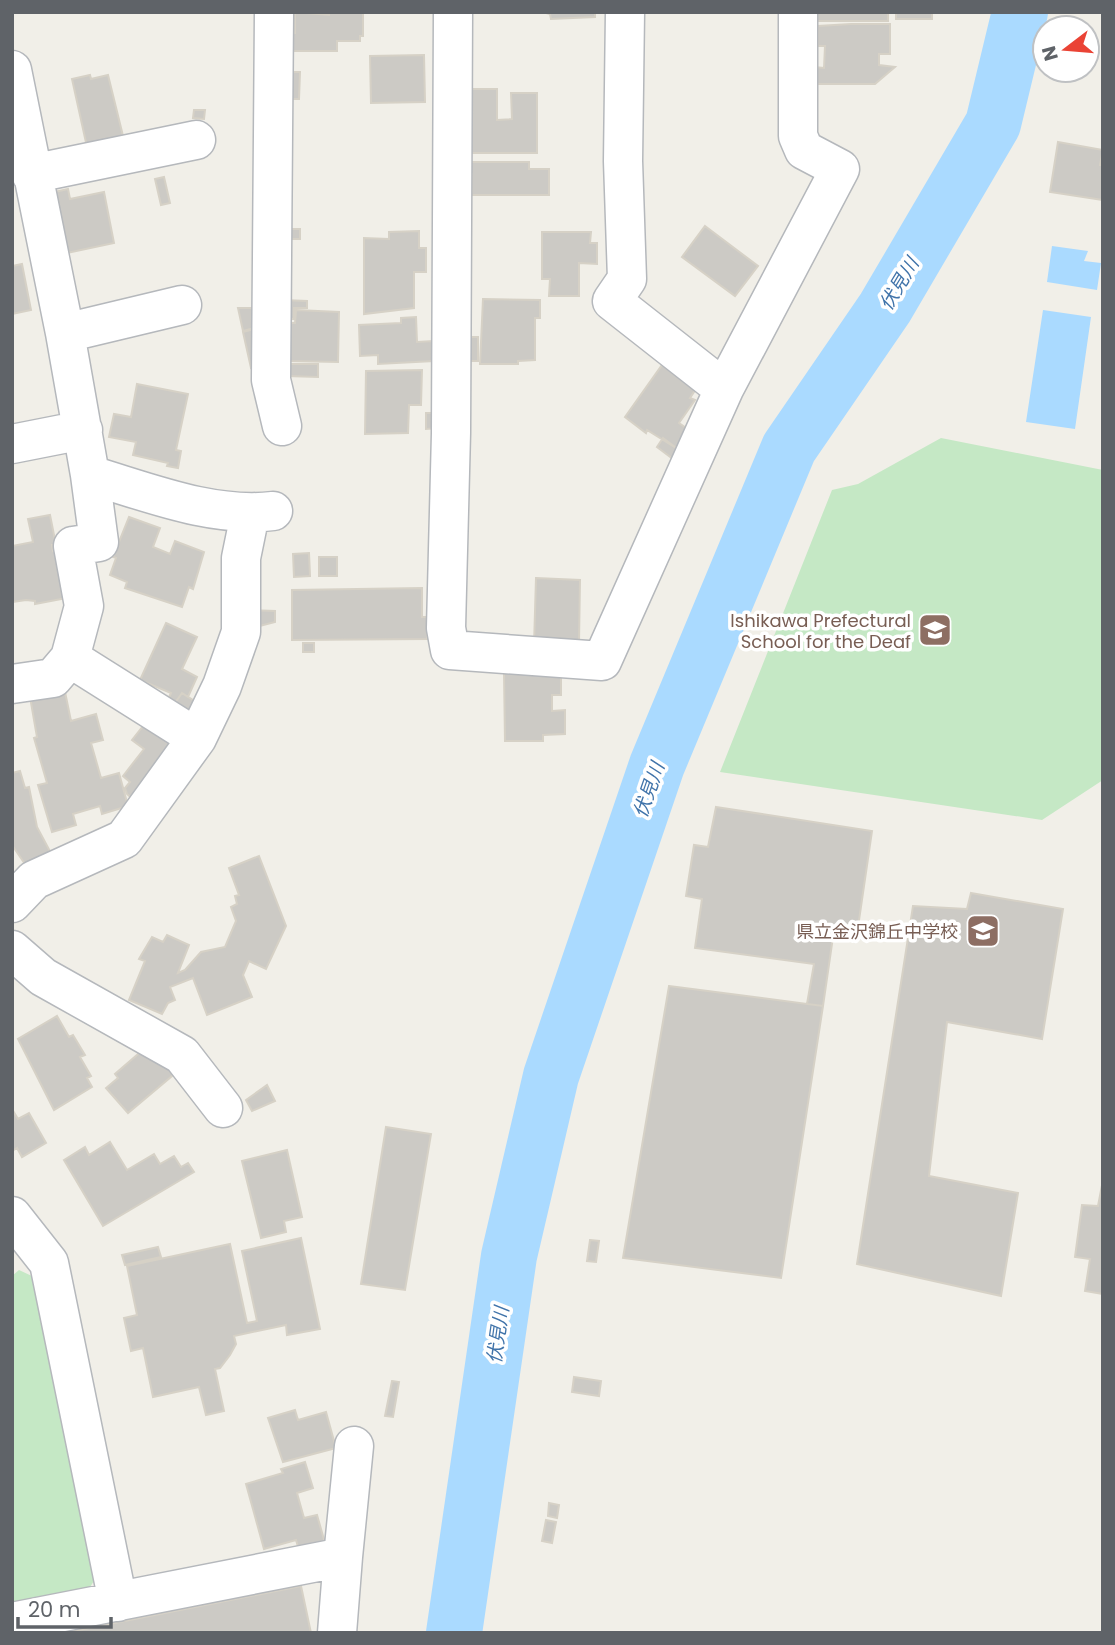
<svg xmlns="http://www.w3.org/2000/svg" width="1115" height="1645" font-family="Poppins,'Noto Sans JP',sans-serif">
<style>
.green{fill:#c5e8c5}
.water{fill:#aadaff}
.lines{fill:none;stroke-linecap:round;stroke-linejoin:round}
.river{stroke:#aadaff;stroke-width:56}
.building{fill:#cccac5;stroke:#d6d1c6;stroke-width:2}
.minor-casing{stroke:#b5b8bc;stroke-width:41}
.minor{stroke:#fff;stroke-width:38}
.labels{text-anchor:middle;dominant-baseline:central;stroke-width:7;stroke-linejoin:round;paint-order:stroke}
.education-label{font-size:18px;fill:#785e54;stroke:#fff;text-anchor:end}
.water-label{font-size:19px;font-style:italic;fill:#4174aa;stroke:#fff}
</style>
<rect width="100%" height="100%" fill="#f1efe8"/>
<!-- green -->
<path class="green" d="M 941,438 L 1103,470 L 1103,780 L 1042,820 L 720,772 L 832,490 L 858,484 Z
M 19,1270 L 34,1277 L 97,1576 L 87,1592 L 12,1609 L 12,1276 Z"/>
<!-- water -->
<path class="water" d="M 1052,246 L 1088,251 L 1084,261 L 1101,263 L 1097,290 L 1047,282 Z
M 1043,310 L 1091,317 L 1075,429 L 1026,422 Z"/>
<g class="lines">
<!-- river -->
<path class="river" d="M 454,1633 L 509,1256 L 551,1076 L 657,765 L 789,448 L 885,308 L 993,124 L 1020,12"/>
</g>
<!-- building -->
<path class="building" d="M 295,12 L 329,15 L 329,12 L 363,12 L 363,36 L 360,36 L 360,41 L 337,41 L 337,51 L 287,51 L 287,33 L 295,33 Z
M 542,12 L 595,12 L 595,17 L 551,19 L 550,14 Z
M 813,12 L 888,12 L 888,21 L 812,21 Z
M 896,12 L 932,12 L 932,19 L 896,19 Z
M 851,24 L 890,24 L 890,54 L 879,54 L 879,65 L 895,67 L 875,84 L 815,84 L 815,67 L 824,68 L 825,46 L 818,46 L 818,26 Z
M 424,55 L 425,102 L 371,103 L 370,56 Z
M 284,72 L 300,72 L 299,99 L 285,99 Z
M 90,75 L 91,79 L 108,75 L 124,140 L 87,147 L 72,79 Z
M 467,89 L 497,89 L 497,120 L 512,119 L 511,93 L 537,93 L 537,153 L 470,153 L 472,99 L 467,99 Z
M 194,110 L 205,110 L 204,119 L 193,118 Z
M 1058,142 L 1103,150 L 1100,165 L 1103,165 L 1103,200 L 1050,192 Z
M 465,162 L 529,162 L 529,169 L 549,169 L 549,195 L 472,195 L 472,174 L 465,175 Z
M 164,177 L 170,203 L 161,205 L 155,179 Z
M 68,189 L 70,199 L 104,192 L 114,243 L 62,254 L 50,193 Z
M 705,226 L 758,266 L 735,296 L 682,257 Z
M 283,229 L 300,229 L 300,239 L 284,239 Z
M 419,231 L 419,248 L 426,248 L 426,272 L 414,272 L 414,308 L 364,314 L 364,238 L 389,239 L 389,232 Z
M 542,232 L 591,232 L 590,243 L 597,243 L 597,264 L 579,263 L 579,296 L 549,296 L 550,279 L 542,279 Z
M 22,264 L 31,310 L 12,314 L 12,266 Z
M 483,299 L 540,300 L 540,318 L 535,318 L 535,360 L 518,361 L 518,364 L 480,364 Z
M 283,300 L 307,301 L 307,308 L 294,308 L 294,319 L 283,319 Z
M 238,308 L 257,308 L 258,327 L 243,331 Z
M 296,310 L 339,312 L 338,362 L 290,361 L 287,323 L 295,323 Z
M 416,317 L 417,342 L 433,341 L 434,361 L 378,364 L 378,355 L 360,356 L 359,325 L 401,323 L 401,318 Z
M 258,328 L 258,366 L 251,368 L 243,332 Z
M 467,337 L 478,337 L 478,361 L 467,361 Z
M 287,364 L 318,364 L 318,377 L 287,376 Z
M 662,365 L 696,389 L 690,398 L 695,400 L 679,423 L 689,430 L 676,448 L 647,430 L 646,433 L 625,417 Z
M 422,370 L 421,405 L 409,405 L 408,433 L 365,434 L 366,371 Z
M 137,384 L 188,394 L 176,450 L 181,451 L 178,468 L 167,466 L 168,463 L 133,455 L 136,442 L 109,437 L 114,414 L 131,417 Z
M 426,413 L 438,413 L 439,428 L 426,429 Z
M 663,438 L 679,450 L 673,459 L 657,447 Z
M 50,515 L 56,545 L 52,545 L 53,551 L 58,550 L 72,597 L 35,604 L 35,601 L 26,600 L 12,602 L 12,546 L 33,542 L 28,519 Z
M 50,515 L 56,545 L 52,545 L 53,551 L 58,550 L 72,597 L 35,604 L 35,601 L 26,600 L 12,602 L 12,546 L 33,542 L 28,519 Z
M 129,517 L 160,528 L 153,547 L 170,554 L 175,541 L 204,552 L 193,589 L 189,587 L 182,607 L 125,588 L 127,582 L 110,575 L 116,558 L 113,557 Z
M 309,553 L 310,576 L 294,577 L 293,554 Z
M 319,557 L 337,557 L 337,576 L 319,576 Z
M 536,578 L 580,580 L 579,642 L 534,645 Z
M 422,588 L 422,617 L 427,617 L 427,639 L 292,640 L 292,590 Z
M 248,610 L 275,611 L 275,622 L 248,629 Z
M 166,623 L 197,637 L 182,669 L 197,677 L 188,697 L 182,693 L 175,703 L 168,699 L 171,693 L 140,680 Z
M 303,643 L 314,643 L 314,652 L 303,652 Z
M 504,673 L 561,673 L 561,695 L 552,695 L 552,711 L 565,710 L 565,734 L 543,735 L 543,741 L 505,741 Z
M 64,687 L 71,721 L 96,714 L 103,740 L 91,743 L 101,778 L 119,773 L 128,806 L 102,814 L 100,806 L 73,814 L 76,825 L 52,832 L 38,785 L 47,783 L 34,738 L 37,737 L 30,697 Z
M 182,693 L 201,705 L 194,716 L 175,703 Z
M 151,716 L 182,741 L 137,803 L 127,794 L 125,788 L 130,782 L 123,776 L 144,749 L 132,740 Z
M 20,771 L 25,788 L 29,787 L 37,827 L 52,855 L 27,867 L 12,845 L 12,773 Z
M 716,807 L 872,831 L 857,934 L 834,930 L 823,1006 L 807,1004 L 814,964 L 695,948 L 702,899 L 686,896 L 694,845 L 708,847 Z
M 259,856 L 286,926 L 266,969 L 249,961 L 243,975 L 252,997 L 207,1015 L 193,978 L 170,987 L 175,1000 L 168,1003 L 162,1014 L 129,1000 L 145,961 L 139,959 L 152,937 L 163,942 L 167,935 L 189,945 L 178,973 L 185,970 L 201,952 L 225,947 L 236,921 L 231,907 L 237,904 L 235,896 L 239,895 L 229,868 Z
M 971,893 L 1063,909 L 1042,1039 L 947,1022 L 929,1176 L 1018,1193 L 1001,1296 L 857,1264 L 913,906 L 967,909 Z
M 669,986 L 823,1006 L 781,1278 L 623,1258 Z
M 57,1016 L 69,1037 L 73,1035 L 85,1055 L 80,1057 L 91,1076 L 87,1078 L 92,1087 L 54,1110 L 18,1039 Z
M 145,1048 L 178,1071 L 128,1113 L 106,1088 L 118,1078 L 115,1074 Z
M 267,1085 L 275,1101 L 252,1111 L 246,1100 Z
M 12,1109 L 18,1119 L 29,1113 L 46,1143 L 22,1157 L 17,1148 L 12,1151 Z
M 386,1127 L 431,1134 L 405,1290 L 361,1284 Z
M 110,1142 L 127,1170 L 154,1154 L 160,1164 L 174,1156 L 181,1167 L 188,1163 L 194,1172 L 103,1226 L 64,1160 L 85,1147 L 89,1155 Z
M 287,1150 L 302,1217 L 284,1221 L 286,1232 L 261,1238 L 242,1161 Z
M 1103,1180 L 1103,1294 L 1085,1291 L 1090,1259 L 1075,1257 L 1082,1205 L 1098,1206 Z
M 301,1238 L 320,1329 L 287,1335 L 286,1325 L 234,1336 L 236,1344 L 230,1355 L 220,1368 L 215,1369 L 224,1411 L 206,1415 L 199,1387 L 153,1397 L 143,1348 L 131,1351 L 124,1318 L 137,1315 L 127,1266 L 230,1244 L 247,1323 L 257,1321 L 242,1251 Z
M 590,1240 L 599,1241 L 596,1262 L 587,1261 Z
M 158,1247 L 161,1257 L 125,1265 L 122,1255 Z
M 574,1377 L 601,1381 L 599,1396 L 572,1392 Z
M 392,1381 L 399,1382 L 393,1417 L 385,1416 Z
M 295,1410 L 298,1420 L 326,1412 L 336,1448 L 283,1462 L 268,1418 Z
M 305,1462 L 313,1488 L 297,1493 L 304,1518 L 317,1515 L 325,1543 L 299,1550 L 296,1540 L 264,1549 L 246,1484 L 283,1473 L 281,1469 Z
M 549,1503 L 559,1505 L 557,1518 L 548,1516 Z
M 546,1520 L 556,1522 L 552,1543 L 542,1541 Z
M 301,1586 L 311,1633 L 64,1633 L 256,1595 Z"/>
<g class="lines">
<defs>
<path id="minor" d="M 274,12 L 271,380 L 282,426
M 453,12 L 451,433 L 446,628 L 450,650 L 602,661 L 724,389 L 612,301 L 627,279 L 623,161 L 625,12
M 12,70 L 65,333 L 90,475 C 148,492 211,518 273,511
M 31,174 L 196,140
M 65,333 L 182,305
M 724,389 L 840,169 L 804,150 L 798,136 L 798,12
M 12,444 L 83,430
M 70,658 L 197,738
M 12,684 L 53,678 L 70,658 L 84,606 L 73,546 L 99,542 L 90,475
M 12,903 L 34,880 L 124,839 L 197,738 L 222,686 L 241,632 L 241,558 L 250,514
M 12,950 L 43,977 L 182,1055 L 223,1108
M 12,1216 L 49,1263 L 118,1602
M 12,1622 L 343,1557 L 354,1446
M 337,1633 L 343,1557"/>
</defs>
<!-- minor casing -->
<use href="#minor" class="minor-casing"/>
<!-- minor -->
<use href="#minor" class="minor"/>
</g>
<!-- icons -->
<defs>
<symbol id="school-square" viewBox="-11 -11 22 22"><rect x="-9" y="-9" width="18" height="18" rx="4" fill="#8d6e63" stroke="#fff"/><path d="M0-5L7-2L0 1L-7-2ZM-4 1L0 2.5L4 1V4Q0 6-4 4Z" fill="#fff"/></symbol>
</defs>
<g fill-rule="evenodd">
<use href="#school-square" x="916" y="611" width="38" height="38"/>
<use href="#school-square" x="964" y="912" width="38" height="38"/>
</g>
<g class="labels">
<!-- education labels -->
<g class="education-label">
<text x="911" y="620">Ishikawa Prefectural<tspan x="911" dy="21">School for the Deaf</tspan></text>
<text x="958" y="931">県立金沢錦丘中学校</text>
</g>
<!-- water labels -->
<g class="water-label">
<text transform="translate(899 284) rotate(-59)">伏見川</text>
<text transform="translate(649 790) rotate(-71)">伏見川</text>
<text transform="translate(498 1335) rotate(-82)">伏見川</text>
</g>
</g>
<!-- border -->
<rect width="1115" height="1645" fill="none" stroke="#5f6368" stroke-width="28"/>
<!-- north arrow -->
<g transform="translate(1066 49) rotate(254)"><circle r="33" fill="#ffffff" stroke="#bfc1c3" stroke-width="2"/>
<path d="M0-5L12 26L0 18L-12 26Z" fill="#ea4335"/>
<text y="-10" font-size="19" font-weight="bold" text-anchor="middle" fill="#5f6368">N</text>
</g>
<!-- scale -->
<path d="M18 1617v10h93v-10" fill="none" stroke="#5f6368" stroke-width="3.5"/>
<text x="28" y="1617" font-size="21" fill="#5f6368" stroke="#ffffff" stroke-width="5" paint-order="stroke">20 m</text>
</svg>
